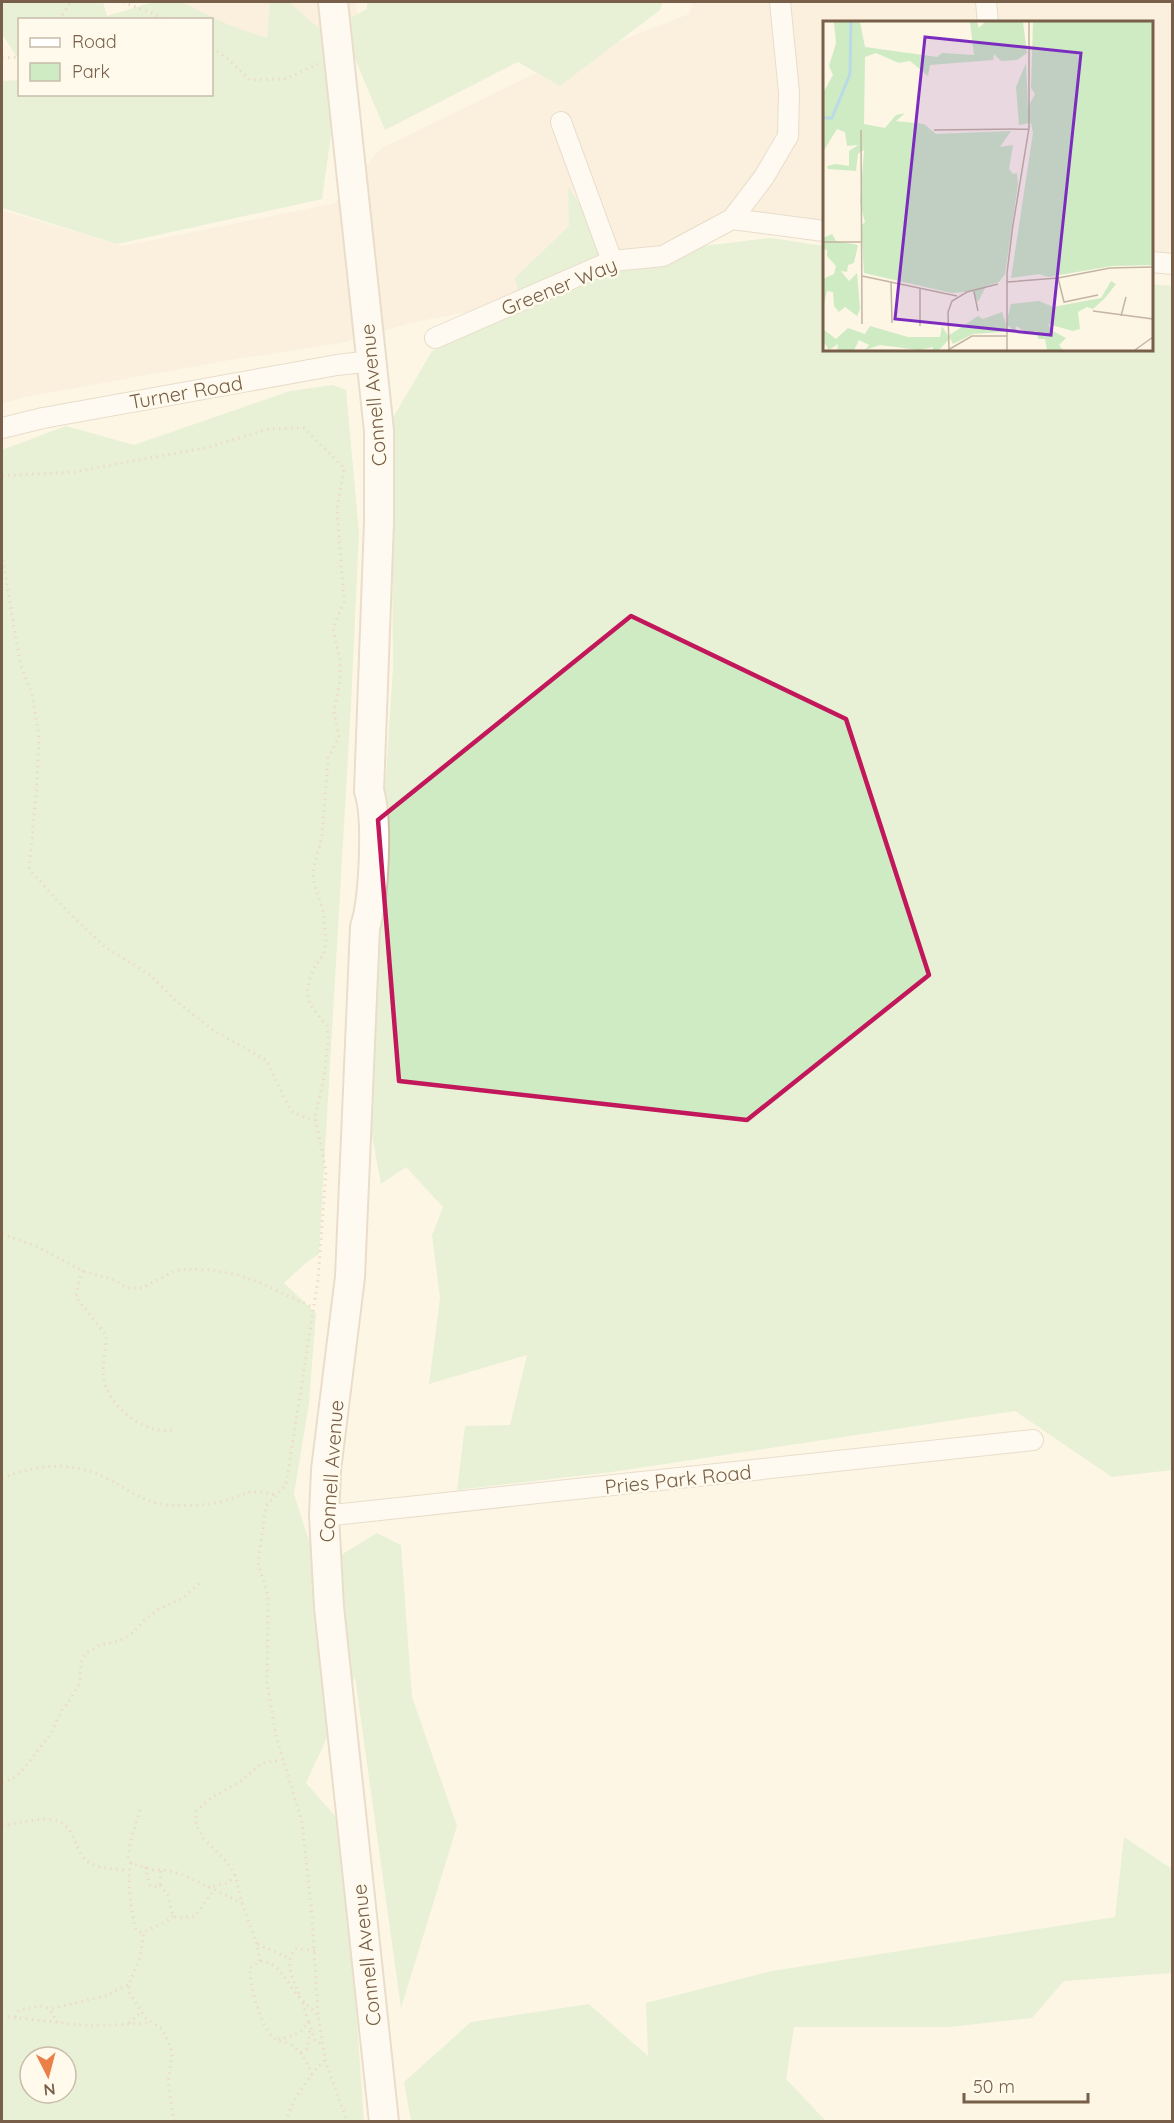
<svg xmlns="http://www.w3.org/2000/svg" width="1174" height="2123" font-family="Quicksand,sans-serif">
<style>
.residential{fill:#f5e9d3}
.green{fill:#ceebc3;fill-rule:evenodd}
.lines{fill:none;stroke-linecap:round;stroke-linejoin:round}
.street-casing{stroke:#cfbfab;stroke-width:22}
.secondary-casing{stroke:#d2c0a8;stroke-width:32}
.path{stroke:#d8bc9f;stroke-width:3;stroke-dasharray:1.5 4.5;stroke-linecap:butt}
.street{stroke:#fff;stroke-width:20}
.secondary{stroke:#fff;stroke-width:28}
.marked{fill:none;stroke:#c2185b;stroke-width:4.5;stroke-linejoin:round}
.labels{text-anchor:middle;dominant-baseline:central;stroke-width:5;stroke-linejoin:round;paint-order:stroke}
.street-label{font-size:20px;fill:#775f49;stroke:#fffaec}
.inset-river{fill:none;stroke:#b9dbe7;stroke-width:3}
.inset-road{fill:none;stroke:#c3b5a2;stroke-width:1.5}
.view{fill:#7b2cbf;fill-opacity:0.15;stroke:#7b2cbf;stroke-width:3}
.inset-edge{fill:none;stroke:#775f49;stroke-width:3}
</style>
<rect width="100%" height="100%" fill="#fdf6e5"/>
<!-- residential -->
<path class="residential" d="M 167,2 L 356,2 L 361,54 L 264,63 L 212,20 Z
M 693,2 L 1172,2 L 1172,270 L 1152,268 L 1152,22 L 824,22 L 824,236 L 734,227 L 653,277 L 410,323 L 341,343 L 230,360 L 20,398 L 2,404 L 2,212 L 5,211 L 123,246 L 335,203 L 380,149 L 530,76 L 689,14 Z"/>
<!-- green -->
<path class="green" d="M 2,2 L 103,2 L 107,16 L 154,2 L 181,2 L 229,25 L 267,38 L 270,2 L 289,2 L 323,32 L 367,9 L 367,2 L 663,2 L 660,10 L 560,86 L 518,62 L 385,130 L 345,35 L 322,199 L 117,244 L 2,208 L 2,81 L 19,80 L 20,94 L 212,94 L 212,20 L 20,20 L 19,60 L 2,34 Z
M 568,186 L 621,270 L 702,246 L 771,238 L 824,246 L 824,350 L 1152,350 L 1152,284 L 1172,286 L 1172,1470 L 1112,1477 L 1015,1411 L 612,1472 L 457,1490 L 465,1426 L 510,1425 L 527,1355 L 429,1384 L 440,1298 L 432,1235 L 443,1207 L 406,1167 L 381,1184 L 365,1097 L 393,667 L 391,421 L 432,351 L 523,311 L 515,278 L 569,226 Z
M 333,385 L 346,390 L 359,533 L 351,705 L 319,1254 L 307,1262 L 284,1283 L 316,1313 L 309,1403 L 294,1494 L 318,1569 L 377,1533 L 401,1545 L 412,1697 L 457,1826 L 401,2008 L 355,1677 L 306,1783 L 343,1825 L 364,2121 L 2,2121 L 2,450 L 66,426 L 134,445 L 290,391 ZM 30,2057 L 66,2057 L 66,2093 L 30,2093 Z
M 1124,1837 L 1172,1869 L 1172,1973 L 1064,1981 L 1032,2018 L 949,2027 L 794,2027 L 786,2079 L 825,2120 L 824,2121 L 411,2121 L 404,2082 L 471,2022 L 589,2004 L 648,2056 L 646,2003 L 772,1971 L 1115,1917 Z"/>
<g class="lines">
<defs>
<path id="street" d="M 986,2 L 988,22
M 561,122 L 612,261
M 732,219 L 824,231
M 1152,262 L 1172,264
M 435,338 L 612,261 L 663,256 L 732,219 L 764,177 L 788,136 L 789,92 L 780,2
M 2,428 L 43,418 L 337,365 L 372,361
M 324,1516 L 1033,1440"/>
<path id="secondary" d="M 333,2 L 379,431 L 379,522 L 369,791 C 378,818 374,900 365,927 L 350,1277 L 326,1470 L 324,1516 L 329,1607 L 384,2122"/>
</defs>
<!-- street casing -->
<use href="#street" class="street-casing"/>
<!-- secondary casing -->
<use href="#secondary" class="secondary-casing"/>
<!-- path -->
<path class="path" d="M 123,2 L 168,20
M 59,20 L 71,2
M 212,48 L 228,59 L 250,80 L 285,79 L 318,64
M 2,58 L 20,57
M 2,476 L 74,472 L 209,447 L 269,429 L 304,428 L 344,468 L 337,509 L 344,602 L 333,628 L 340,661 L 340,680 L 334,712 L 339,737 L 328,758 L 322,837 L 314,866 L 313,876 L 315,887 L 323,910 L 326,940 L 324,954 L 315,966 L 310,978 L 307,993 L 310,1005 L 327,1026 L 328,1039 L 324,1077 L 315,1117 L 326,1171 L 318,1280 L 286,1485 L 266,1506 L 258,1563 L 268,1595 L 267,1682 L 276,1736 L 302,1822 L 312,1916 L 318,2013 L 325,2060 L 347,2122
M 2,554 L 20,663 L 32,694 L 39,737 L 37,784 L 29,869 L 65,909 L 105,947 L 150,975 L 176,1001 L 213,1030 L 266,1060 L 291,1111 L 308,1119 L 315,1119
M 2,1234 L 36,1246 L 83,1271 L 115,1280 L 127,1288 L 142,1288 L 174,1271 L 188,1269 L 211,1270 L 239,1275 L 263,1284 L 314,1308
M 83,1271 L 79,1280 L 76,1297 L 106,1335 C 107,1349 101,1367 104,1381 C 110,1404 134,1425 157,1430 C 163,1431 170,1430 175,1430
M 2,1478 C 39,1465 67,1460 104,1477 C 127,1488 141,1502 167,1505 C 185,1506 206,1506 223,1501 C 249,1494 246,1488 276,1495
M 2,1782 L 12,1779 L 21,1772 L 50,1735 L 62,1710 L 70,1700 L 80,1682 L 81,1662 L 86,1653 L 100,1645 L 119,1641 L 134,1632 L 143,1621 L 159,1609 L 183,1598 L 200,1583
M 140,1810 L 130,1843 L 128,1859 L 131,1863 L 152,1870 L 164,1870 L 181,1874 L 209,1887
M 2,1825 C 18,1824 36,1817 53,1820 C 76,1823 72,1848 87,1861 C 96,1869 116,1869 128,1870
M 131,1863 C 126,1872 132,1920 136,1930 L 144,1934
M 145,1867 L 150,1885 L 154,1887 L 160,1885 L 161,1870
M 235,1875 L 228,1883 L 209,1887 L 242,1903
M 160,1885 L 168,1896 L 173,1916 L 178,1918 L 195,1916 L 214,1890
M 173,1916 L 167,1921 L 144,1932 L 140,1957 L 129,1984 L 129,1992 L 146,2018 L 162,2029 L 171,2047 L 172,2056 L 168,2082 L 174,2122
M 257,1944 L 242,1903 L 235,1875 L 227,1862 L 204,1839 L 196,1825 L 196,1811 L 211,1798 L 241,1781 L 262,1763 L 282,1760
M 260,1961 L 257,1944 L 289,1958
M 299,1994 C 293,1978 284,1965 295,1949 L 315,1950
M 2,2016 L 90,2026 L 150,2023
M 15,2017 L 19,2010 L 42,2006 L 50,2009
M 309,2022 L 315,2041 L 322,2044
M 57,2023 L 50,2009 L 105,1996 L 129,1984
M 129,2023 L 141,2012
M 278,2039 C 291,2037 302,2034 308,2021 L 302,2000
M 301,2053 L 307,2049 L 310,2028
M 312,2075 C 307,2061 301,2049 287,2043 C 282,2041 278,2041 274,2038 C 261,2028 249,1984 250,1968 L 260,1961 C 279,1963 284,1977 294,1991 C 301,2000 310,2007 317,2015
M 286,2122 C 292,2099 308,2077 325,2060"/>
<!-- street -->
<use href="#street" class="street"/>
<!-- secondary -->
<use href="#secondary" class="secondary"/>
</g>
<!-- marked area -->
<path d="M0 0H1174V2123H0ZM 631,616 L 846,719 L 929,975 L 747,1120 L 399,1081 L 378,820 Z" fill="#fdf6e5" fill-opacity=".55" fill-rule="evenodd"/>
<path class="marked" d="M 631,616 L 846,719 L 929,975 L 747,1120 L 399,1081 L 378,820 Z"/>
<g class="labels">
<!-- street labels -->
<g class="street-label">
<text transform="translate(559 286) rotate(-22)">Greener Way</text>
<text transform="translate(186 392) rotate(-10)">Turner Road</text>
<text transform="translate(373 395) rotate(-95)">Connell Avenue</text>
<text transform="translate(331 1471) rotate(-86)">Connell Avenue</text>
<text transform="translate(678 1479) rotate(-6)">Pries Park Road</text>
<text transform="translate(366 1955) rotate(-96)">Connell Avenue</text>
</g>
</g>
<!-- overview -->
<g transform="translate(823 21)">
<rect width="330" height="330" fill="#fdf6e5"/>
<path d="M 11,1 L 37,1 L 42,26 L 114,36 L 119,32 L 151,34 L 147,1 L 154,1 L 156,7 L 162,1 L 200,1 L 204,32 L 194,39 L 178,40 L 171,33 L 170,39 L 107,44 L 105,55 L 87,40 L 76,42 L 53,32 L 42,36 L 41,103 L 62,107 L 73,94 L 82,92 L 73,100 L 101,103 L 113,113 L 188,110 L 177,126 L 190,124 L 186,148 L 190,153 L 194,152 L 195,163 L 182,253 L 176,261 L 163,265 L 155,281 L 149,270 L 129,272 L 41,252 L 38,204 L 42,201 L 37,182 L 41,129 L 35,133 L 33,150 L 5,148 L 4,145 L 13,143 L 26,145 L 26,130 L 35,124 L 24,125 L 22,111 L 14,108 L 0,131 L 0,72 L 10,54 L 6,45 L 13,22 ZM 210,1 L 330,1 L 330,244 L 289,245 L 225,256 L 216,253 L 188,257 L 210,112 L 208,102 L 196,104 L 193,66 L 203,42 L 205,86 L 212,73 L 208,67 ZM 9,213 L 13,220 L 35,224 L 31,242 L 25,244 L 24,251 L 18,250 L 26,260 L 34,252 L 37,288 L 34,295 L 22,286 L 16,291 L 11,285 L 10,271 L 4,270 L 0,288 L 0,258 L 11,253 L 13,245 L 4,235 L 4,229 L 0,228 L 0,217 ZM 288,260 L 293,263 L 282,277 L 270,288 L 264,286 L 255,291 L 257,308 L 250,310 L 225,303 L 228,309 L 243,317 L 236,324 L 240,329 L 224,329 L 222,318 L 215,318 L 214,310 L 205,312 L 193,305 L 192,312 L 186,305 L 179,311 L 150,313 L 130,323 L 127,317 L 116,329 L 110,329 L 110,326 L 96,329 L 57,324 L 42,329 L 46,324 L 36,319 L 31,329 L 14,329 L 15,323 L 6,329 L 0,320 L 0,308 L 13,318 L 25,307 L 42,313 L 47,305 L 85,316 L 117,316 L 119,305 L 125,315 L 155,295 L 160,298 L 179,291 L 183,303 L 188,283 L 216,280 L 230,286 L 278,277 Z" fill="#ceebc3"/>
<path class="inset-river" d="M 0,97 L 9,97 L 27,53 L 28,1"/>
<path class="inset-road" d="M 38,109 L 39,303M 111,109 L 206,108M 190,204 L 206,107 L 206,1M 0,221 L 39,221M 39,255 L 134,275M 235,257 L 241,281 L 275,274M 68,261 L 69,302M 184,261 L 235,257 L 287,247 L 330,246M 97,267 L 97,305M 151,271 L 155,290M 270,290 L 330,298M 298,295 L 303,276M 126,328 L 125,291 L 129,280 L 144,271 L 175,263M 125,329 L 149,315 L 184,315M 184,329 L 184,252 L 190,203M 312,329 L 330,316"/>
<path class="view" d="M 102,16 L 258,32 L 228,314 L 72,298 Z"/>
<rect width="330" height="330" class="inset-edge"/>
</g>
<!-- border -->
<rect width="1174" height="2123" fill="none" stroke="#775f49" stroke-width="6"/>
<!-- legend -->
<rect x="18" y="18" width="195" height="78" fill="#fffaec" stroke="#c9bcab" stroke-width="1.5"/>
<rect x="30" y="38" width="30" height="9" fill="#ffffff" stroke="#c9bcab" stroke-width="1.5"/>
<text x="72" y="48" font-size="18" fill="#775f49">Road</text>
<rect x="30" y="63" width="30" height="18" fill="#ceebc3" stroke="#c9bcab" stroke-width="1.5"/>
<text x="72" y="78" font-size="18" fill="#775f49">Park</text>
<!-- north arrow -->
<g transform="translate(48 2075) rotate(174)"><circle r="28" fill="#fffaec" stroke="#c9bcab" stroke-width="1.5"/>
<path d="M0-4.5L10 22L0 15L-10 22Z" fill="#ea7f47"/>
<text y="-9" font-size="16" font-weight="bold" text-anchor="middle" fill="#775f49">N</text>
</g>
<!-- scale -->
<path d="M964 2093v9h124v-9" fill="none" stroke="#775f49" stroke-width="3"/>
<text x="973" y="2093" font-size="18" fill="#775f49" stroke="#fffaec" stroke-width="4.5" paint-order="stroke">50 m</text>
</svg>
